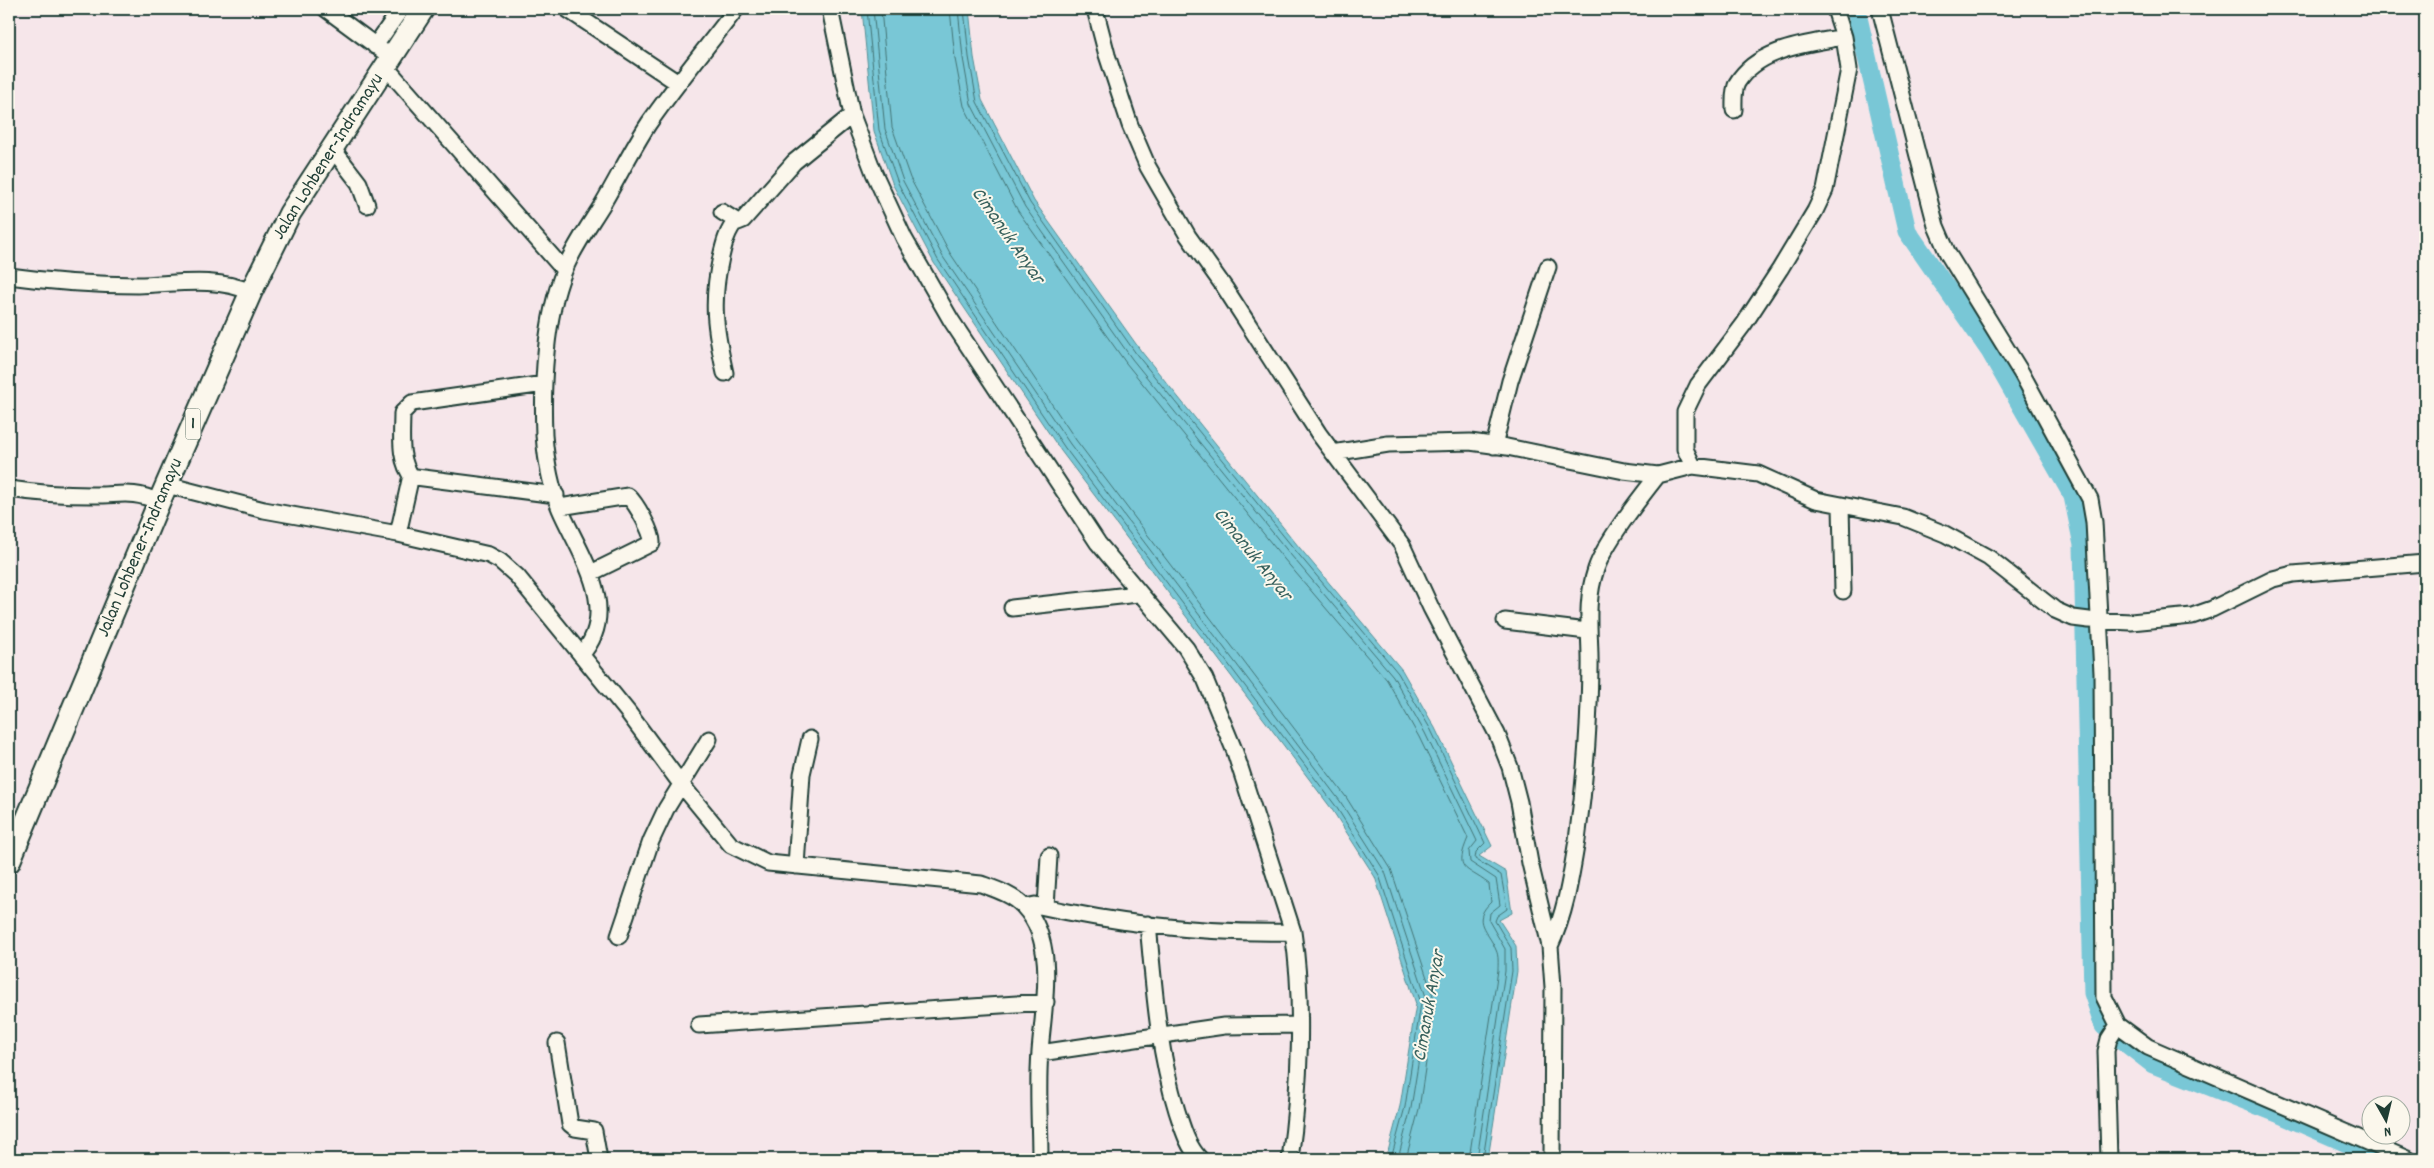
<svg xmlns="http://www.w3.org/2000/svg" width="2434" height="1168" font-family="Dekko,sans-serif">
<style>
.water{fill:#79c7d6;stroke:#559095}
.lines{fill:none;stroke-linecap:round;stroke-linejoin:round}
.shore{stroke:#437475;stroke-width:1}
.river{stroke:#79c7d6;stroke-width:19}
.minor-casing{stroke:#1f3d34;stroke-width:19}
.highway-casing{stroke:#1f3d34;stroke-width:25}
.minor{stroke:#fbf7ec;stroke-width:15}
.highway{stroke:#fbf7ec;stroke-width:21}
.labels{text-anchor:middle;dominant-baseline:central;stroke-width:4;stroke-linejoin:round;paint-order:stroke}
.shield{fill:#fbf7ec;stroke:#61756b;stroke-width:1}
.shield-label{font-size:18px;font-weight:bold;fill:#1f3d34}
.street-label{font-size:19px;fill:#1f3d34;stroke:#fbf7ec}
.water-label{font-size:20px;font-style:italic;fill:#36605c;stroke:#fbf7ec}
</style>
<rect width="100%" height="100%" fill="#f6e6ea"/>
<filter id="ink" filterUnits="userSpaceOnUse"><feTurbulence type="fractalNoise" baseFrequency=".02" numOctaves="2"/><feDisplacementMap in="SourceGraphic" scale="10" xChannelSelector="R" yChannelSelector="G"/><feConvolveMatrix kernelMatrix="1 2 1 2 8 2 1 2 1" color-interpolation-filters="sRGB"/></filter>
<g filter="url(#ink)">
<!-- water -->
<path class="water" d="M 862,9 L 969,9 L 974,57 L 982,100 L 1034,201 L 1141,351 L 1299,547 L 1402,670 L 1435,728 L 1492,846 L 1479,856 L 1506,872 L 1512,913 L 1499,920 L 1516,946 L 1517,971 L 1488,1159 L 1386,1159 L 1400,1106 L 1416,1004 L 1375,877 L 1331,808 L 1061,451 L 934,263 L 893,185 L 874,131 Z"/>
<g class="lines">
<!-- shore -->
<path class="shore" d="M 867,9 L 879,130 L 898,183 L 938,260 L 1065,448 L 1335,805 L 1379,875 L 1421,1003 L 1405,1107 L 1391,1159
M 873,9 L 885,129 L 903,181 L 943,257 L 1070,444 L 1340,801 L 1385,872 L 1428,1003 L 1411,1108 L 1398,1159
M 881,9 L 892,127 L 910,178 L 950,253 L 1076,440 L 1346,797 L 1391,869 L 1435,1002 L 1419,1109 L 1406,1159
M 950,9 L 955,59 L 964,106 L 1018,211 L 1126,363 L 1284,559 L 1387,680 L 1419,737 L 1468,838 C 1454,871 1465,866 1489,884 L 1491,902 C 1470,922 1488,930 1496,950 C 1499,956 1498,964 1498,970 L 1469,1159
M 958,9 L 963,58 L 971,104 L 1025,207 L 1132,359 L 1290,554 L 1393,676 L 1425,733 L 1477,841 L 1469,851 L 1470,862 L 1496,879 L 1500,905 L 1490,913 L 1489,921 L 1505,949 L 1505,971 L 1477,1159
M 964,9 L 969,57 L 977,102 L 1030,203 L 1137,355 L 1295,550 L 1398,673 L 1431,730 L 1485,843 L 1476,852 L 1475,859 L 1501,875 L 1507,909 L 1497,916 L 1495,921 L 1511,948 L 1512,971 L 1483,1159"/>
<!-- river -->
<path class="river" d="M 1856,9 L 1907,231 L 1990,351 L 2073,496 L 2083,545 L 2093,993 L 2104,1026 L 2153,1064 L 2280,1114 L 2384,1159"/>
<defs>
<path id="minor" d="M 326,9 L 391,57
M 567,9 L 678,83
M 830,9 L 852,115 L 874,173 L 904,238 L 951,320 L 1098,543 L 1186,648 L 1205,679 L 1235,752 L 1293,932 C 1207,934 1119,924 1035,905 L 1025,907
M 1095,9 L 1107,55 L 1130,125 L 1148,167 L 1188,236 L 1225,288 L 1319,434 L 1402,545 L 1431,608 L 1497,734 L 1510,767 L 1519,802 L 1530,863 L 1550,946 L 1553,987 L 1552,1159
M 1880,9 L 1936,226 L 1948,254 L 2022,374 L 2090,499 L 2094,522 L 2102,673 L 2104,997 L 2118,1025 L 2148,1047 L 2407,1159
M 375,46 L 401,9
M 385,66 L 564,270
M 1734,110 C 1734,102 1733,91 1737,83 C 1758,48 1808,44 1844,37
M 332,148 L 359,183 L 367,205
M 722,212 L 738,222 L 743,220 L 794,162 L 852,115
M 9,276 C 52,282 95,285 138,285 C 176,284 215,276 251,292
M 725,373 C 715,328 711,302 721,257 C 724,244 727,231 736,221
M 1494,446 L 1510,381 L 1548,267
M 1333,453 L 1388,444 L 1470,442 L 1507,447 L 1624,471 L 1658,475 L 1693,466 L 1758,474 L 1816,500 L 1903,517 L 1945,534 L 1989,558 L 2055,610 L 2073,618 L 2089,620 L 2131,622 L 2192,616 L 2212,609 L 2273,579 L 2293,574 L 2425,563
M 1693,466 L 1685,449 L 1685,412 L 1698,385 L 1744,324 L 1780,269 L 1815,211 L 1825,190 L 1849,69 L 1844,37 L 1835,9
M 413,478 C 398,461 402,434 402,413 L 412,403 L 544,384
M 167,485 L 264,510 L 398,534 L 489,555 L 500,561 L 517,576 L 627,711 L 681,784 L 731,845 L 768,863 L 981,884 C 995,889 1014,895 1024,907 C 1058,943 1043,1008 1040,1052 C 1037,1087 1040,1124 1040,1159
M 9,489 C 36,493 63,495 91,495 C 119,496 131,489 159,502
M 1841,506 L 1843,591
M 560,507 L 628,496 C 636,503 653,533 652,543 L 591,573
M 398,534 L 410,480 L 416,477 L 556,495
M 1012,608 L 1138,594
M 1505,621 L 1587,631
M 581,655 C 622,610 579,553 560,509 C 550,485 546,460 544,435 C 542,384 545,318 564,271 C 573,248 589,226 602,205 C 618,178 632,149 649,123 C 676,84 707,47 736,9
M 796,866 L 802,774 L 810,739
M 1046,907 L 1049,856
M 1148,924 C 1154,988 1158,1050 1177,1111 C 1183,1129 1187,1145 1200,1159
M 619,936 L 651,841 L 666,809 L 709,739
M 1550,946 C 1566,912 1571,876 1577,840 C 1585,783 1589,728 1590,670 C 1591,635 1584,605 1596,569 C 1605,542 1640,498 1658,475
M 699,1025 L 1046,1002
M 557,1043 L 570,1124 L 575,1128 L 594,1131 L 599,1159
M 1040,1053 L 1224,1026 L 1298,1025
M 1290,1159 C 1300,1089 1304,1002 1293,932
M 2109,1159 L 2106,1051 L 2109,1039 L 2118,1025"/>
<path id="highway" d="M 9,862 L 159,502 L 251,292 L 290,213 L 423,9"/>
</defs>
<!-- minor casing -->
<use href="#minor" class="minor-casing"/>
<!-- highway casing -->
<use href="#highway" class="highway-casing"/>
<!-- minor -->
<use href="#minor" class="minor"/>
<!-- highway -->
<use href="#highway" class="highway"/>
</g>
</g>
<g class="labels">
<!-- shield labels -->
<rect class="shield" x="185.5" y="408.5" width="15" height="31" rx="4"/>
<g class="shield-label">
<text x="193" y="424">1</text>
</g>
<!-- street labels -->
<g class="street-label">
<text transform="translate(329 157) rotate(-58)">Jalan Lohbener-Indramayu</text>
<text transform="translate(141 548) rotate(-67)">Jalan Lohbener-Indramayu</text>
</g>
<!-- water labels -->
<g class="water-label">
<text transform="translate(1007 236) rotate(55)">Cimanuk Anyar</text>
<text transform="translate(1252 555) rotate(51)">Cimanuk Anyar</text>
<text transform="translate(1430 1006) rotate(-80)">Cimanuk Anyar</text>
</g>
</g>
<!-- margin -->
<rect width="2434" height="1168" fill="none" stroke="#fbf7ec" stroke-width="30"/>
<rect x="15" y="15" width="2404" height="1138" fill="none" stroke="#1f3d34" stroke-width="2" filter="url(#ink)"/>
<!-- north arrow -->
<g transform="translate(2386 1120) rotate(172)"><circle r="24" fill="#fbf7ec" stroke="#a3ada2"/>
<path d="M0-4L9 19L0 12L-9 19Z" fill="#1f3d34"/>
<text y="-8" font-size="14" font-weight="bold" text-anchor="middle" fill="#1f3d34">N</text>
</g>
</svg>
